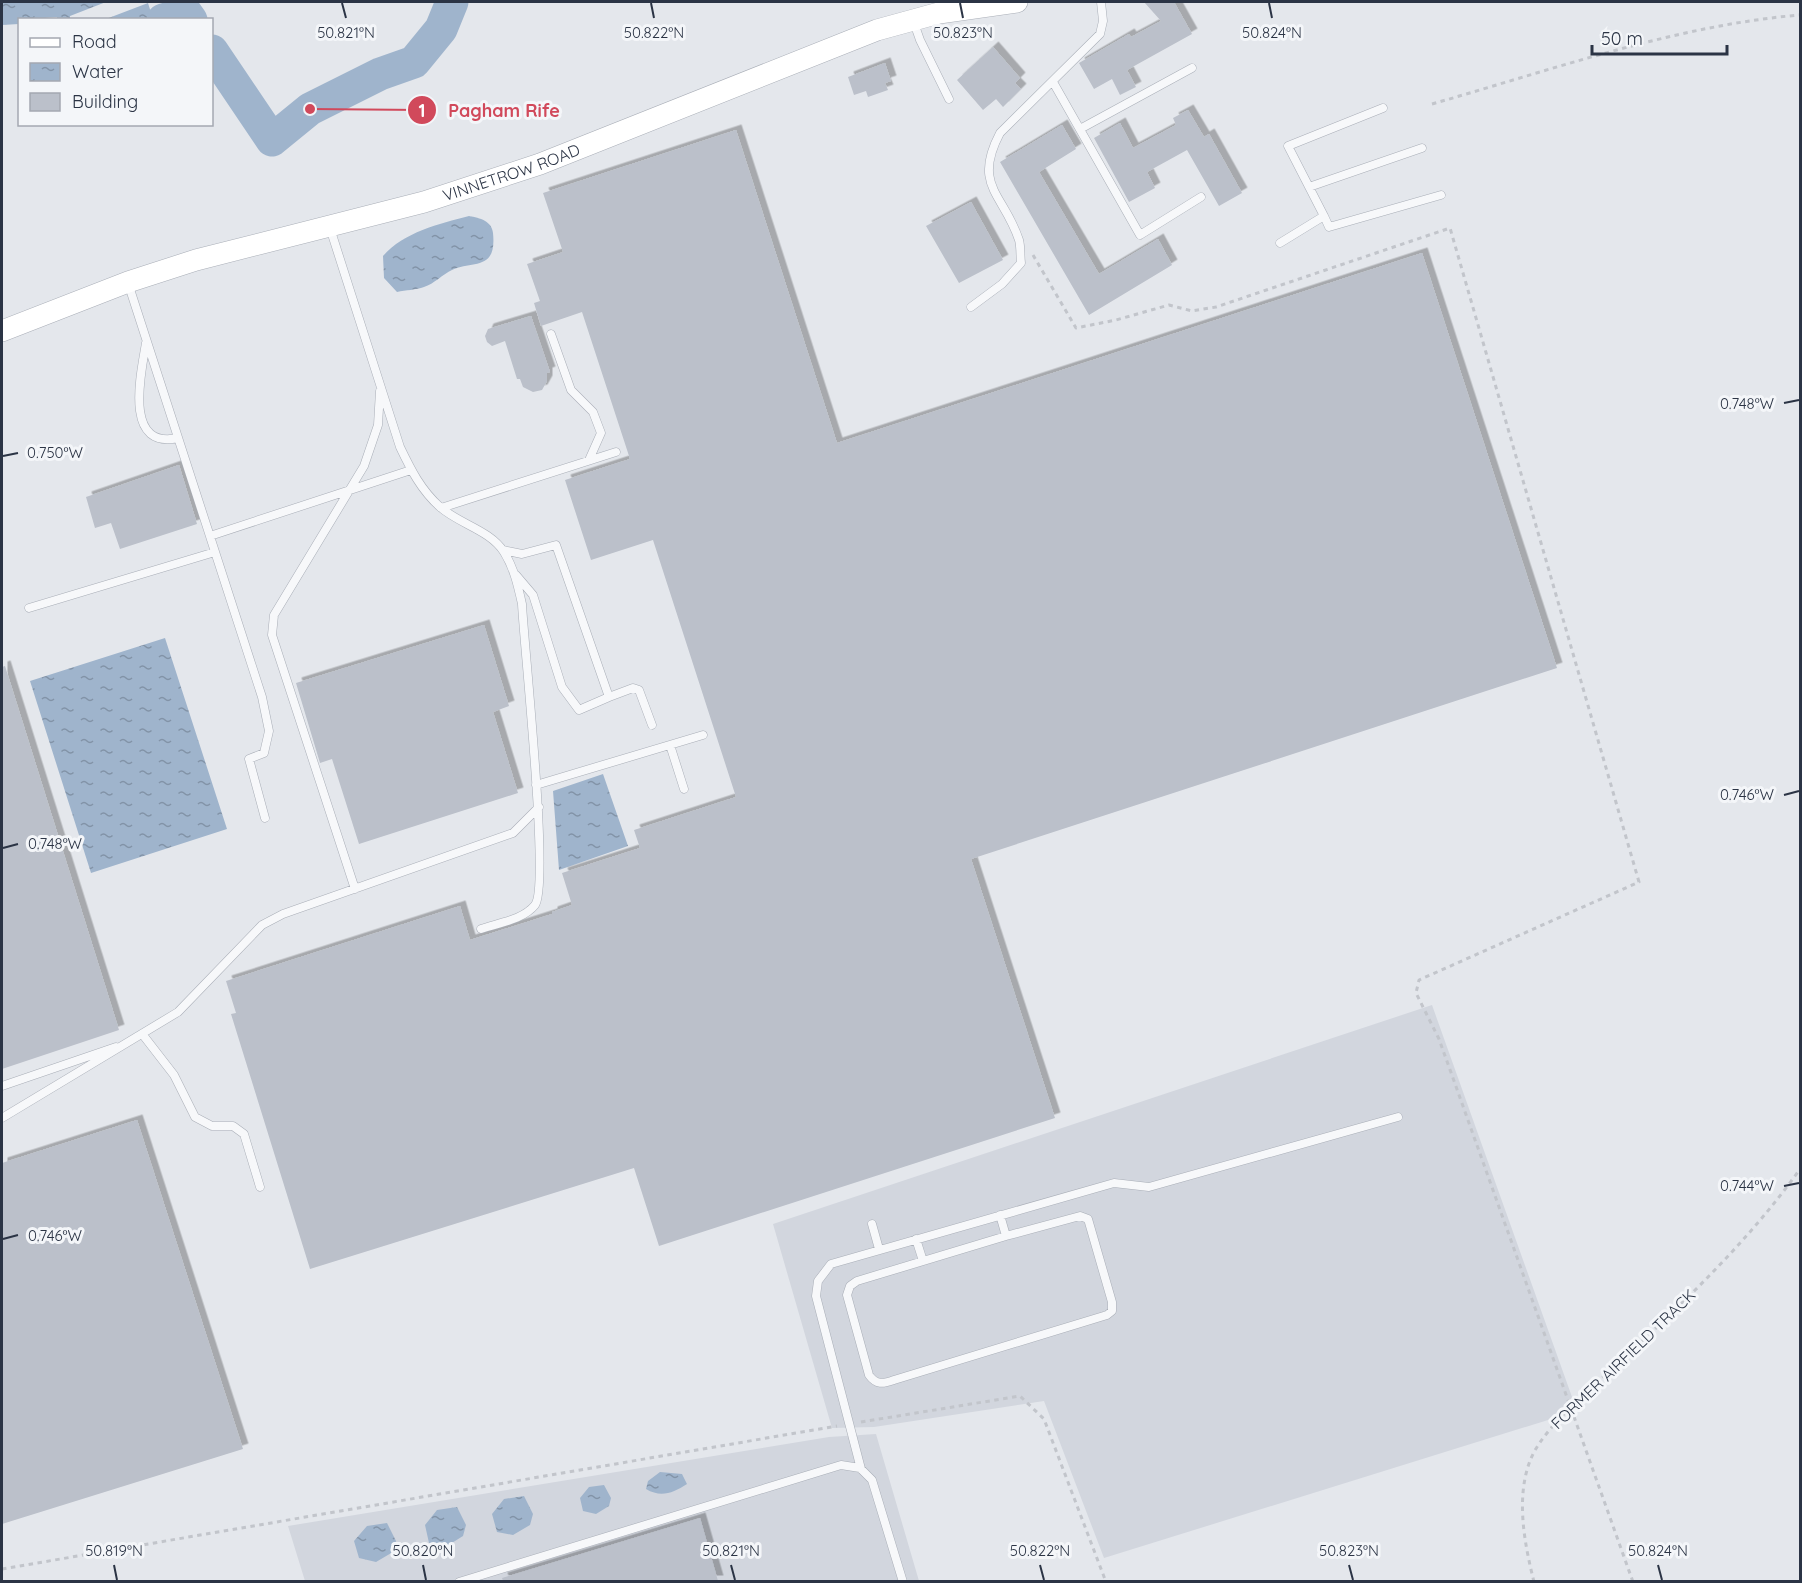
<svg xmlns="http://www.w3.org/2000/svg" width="1802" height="1583" font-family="Quicksand,sans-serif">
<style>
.built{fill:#d2d6de}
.water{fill:url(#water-ripples)}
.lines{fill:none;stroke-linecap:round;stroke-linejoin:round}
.river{stroke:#9fb4cc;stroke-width:33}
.building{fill:#bbc0ca;filter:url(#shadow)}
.lane-casing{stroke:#a9aeb7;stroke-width:9}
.secondary-casing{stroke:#a9aeb7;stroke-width:22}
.path{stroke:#c2c5cb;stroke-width:3;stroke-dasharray:4.5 4.5;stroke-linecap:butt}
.lane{stroke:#f7f8fa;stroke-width:8}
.secondary{stroke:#fff;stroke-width:21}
.ticks{fill:none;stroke:#2b3445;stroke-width:2}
.labels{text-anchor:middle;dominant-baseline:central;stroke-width:6;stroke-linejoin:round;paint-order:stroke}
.street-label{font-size:16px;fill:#2b3445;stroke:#f4f6f9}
.ticks-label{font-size:15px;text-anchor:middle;fill:#2b3445;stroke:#f4f6f9;stroke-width:6;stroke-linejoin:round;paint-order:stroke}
.leader{fill:none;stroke:#d1495b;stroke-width:2}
.callout-dot{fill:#d1495b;stroke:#f4f6f9;stroke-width:2}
.mark-label{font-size:18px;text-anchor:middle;font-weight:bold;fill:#fff}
.callout-label{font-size:18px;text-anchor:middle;font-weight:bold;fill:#d1495b;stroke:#f4f6f9;stroke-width:6;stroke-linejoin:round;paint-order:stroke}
</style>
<defs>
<pattern id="water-ripples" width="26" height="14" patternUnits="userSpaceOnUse" patternTransform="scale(1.5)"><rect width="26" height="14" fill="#9fb4cc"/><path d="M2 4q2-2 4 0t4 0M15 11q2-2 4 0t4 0" fill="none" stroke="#8293a7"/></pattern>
<filter id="shadow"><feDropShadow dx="5.5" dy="-5.5" stdDeviation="0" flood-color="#0004"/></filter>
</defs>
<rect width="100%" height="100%" fill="#e4e7ec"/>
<!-- built -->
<path class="built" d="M 1432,1005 L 1577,1411 L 1104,1558 L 1044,1401 L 874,1427 L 832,1428 L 773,1224 Z
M 876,1434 L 919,1581 L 305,1581 L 288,1526 L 829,1437 Z"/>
<!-- water -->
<path class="water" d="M 2,2 L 106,2 L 70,16 L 70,19 L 57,19 L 57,17 L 20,20 L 19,24 L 2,25 Z
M 148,3 L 153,19 L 106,19 Z
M 469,216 C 480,218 492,221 493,233 C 497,272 472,260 452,270 C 443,274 434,284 424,287 C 416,290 406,290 397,292 L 384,278 L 383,256 C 404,232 439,224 469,216 Z
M 165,638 L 227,829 L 91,873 L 30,681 Z
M 603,774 L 628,846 L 559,870 L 553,791 Z
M 660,1472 L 682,1474 L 687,1484 C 673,1493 661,1498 646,1489 L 648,1481 Z
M 604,1485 L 611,1498 L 609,1506 L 596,1514 L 583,1511 L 580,1498 L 589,1487 Z
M 524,1496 L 533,1514 L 530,1525 L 513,1535 L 497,1532 L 492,1514 L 504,1499 Z
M 457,1507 L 466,1525 L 463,1536 L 447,1546 L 429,1543 L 425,1525 L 437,1510 Z
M 387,1523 L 396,1541 L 393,1552 L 376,1562 L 359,1558 L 354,1541 L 367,1526 Z"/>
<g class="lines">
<!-- river -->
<path class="river" d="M 163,20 L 186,13 L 191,20
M 212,51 L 272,140 L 310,109 L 380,74 L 414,62 L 441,29 L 452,2"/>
</g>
<!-- building -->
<path class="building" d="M 1144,2 L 1174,2 L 1192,34 L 1127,70 L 1136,87 L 1120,95 L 1112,79 L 1094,89 L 1079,63 L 1129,34 L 1131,37 L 1161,21 Z
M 993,47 L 1020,78 L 1015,83 L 1021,89 L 1003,107 L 996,99 L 983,110 L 957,80 Z
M 885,63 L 891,81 L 885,83 L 888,90 L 868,97 L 866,91 L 854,95 L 848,77 Z
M 1188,110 L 1204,137 L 1209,134 L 1242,193 L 1219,206 L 1187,150 L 1147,172 L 1155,188 L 1129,202 L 1094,138 L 1120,123 L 1133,148 L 1176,125 L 1173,118 Z
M 1062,125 L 1076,149 L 1039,172 L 1099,274 L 1158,239 L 1172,265 L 1089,315 L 1000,162 Z
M 736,130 L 837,443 L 1422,253 L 1557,668 L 971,859 L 1055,1118 L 659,1246 L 634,1168 L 310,1269 L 231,1014 L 236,1013 L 226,981 L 460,906 L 470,940 L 552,914 L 552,912 L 572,905 L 562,873 L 640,848 L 634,830 L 736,797 L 653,540 L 591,560 L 565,480 L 630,459 L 582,312 L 541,326 L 534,303 L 540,301 L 527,264 L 563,252 L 543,193 Z
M 971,202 L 1003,260 L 959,283 L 926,226 Z
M 531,316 L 550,372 L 547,373 L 547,381 L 542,390 L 533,392 L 523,387 L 520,379 L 517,379 L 505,341 L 492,346 L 487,342 L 485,336 L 488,329 Z
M 179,465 L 197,524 L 120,549 L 111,523 L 95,528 L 86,497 Z
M 484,625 L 509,706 L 493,712 L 518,793 L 359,844 L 332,759 L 320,763 L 296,683 Z
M 5,666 L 119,1030 L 2,1069 L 2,667 Z
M 137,1120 L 243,1449 L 2,1524 L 2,1163 Z
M 700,1518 L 718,1581 L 503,1581 L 502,1578 Z"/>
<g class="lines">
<defs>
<path id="lane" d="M 913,20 L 920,40 L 949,99
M 1053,82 L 1140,235 L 1201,197
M 1080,129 L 1192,68
M 1309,187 L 1422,148
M 1324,216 L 1329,227 L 1441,195
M 330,228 L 400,447 C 411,470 421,490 440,507 C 459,524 490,530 504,552 C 514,568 518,586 522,604 C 524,646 550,885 535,905 C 523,920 498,923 481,929
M 1280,243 L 1324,216 L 1288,146 L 1383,108
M 128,283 L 262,697 L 269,731 L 264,753 L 249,759 L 265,818
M 971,307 L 1002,284 L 1021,263 C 1020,256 1021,247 1019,240 C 1004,194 972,186 1000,133 L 1100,34 L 1103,21 L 1101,2
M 551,334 L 571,390 L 593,412 L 601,433 L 589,460
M 146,343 C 141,373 123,450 178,438
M 441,508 L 616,452
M 210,536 L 411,470
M 503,550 L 522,554 L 556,545 L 609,697 L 579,710 L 562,687 L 533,595 L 516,575
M 29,608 L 215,552
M 609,697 L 633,688 L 639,690 L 652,725
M 670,745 L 684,789
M 536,785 L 703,735
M 355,889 L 272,635 L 274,615 L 364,466 L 378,425 L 380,391
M 143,1035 L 174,1075 L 195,1117 L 212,1126 L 233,1126 L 244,1134 L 260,1187
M 2,1086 L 116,1047
M 2,1118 L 178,1012 L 262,925 L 283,914 L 513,833 L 539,807
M 1000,1215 L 1006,1236 L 1080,1216 L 1088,1219 L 1112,1302 L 1112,1311 L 1107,1315 L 894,1380 C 883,1384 876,1385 869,1375 L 847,1295 L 850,1286 L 857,1281 L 1006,1236
M 872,1224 L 879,1249
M 916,1239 L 923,1261
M 861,1469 L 816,1296 L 818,1281 L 831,1264 L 1114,1183 L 1149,1187 L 1398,1117
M 459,1582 L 841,1465 L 860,1468 L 872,1480 L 903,1582"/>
<g id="secondary">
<path id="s1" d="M 2,331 L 128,282 L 196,260 L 424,202 L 540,164 L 877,30 L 939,13 L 1017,2"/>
</g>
</defs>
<!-- lane casing -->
<use href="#lane" class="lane-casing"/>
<!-- secondary casing -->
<use href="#secondary" class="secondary-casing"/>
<!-- path -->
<path class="path" d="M 1432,104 C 1551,70 1678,25 1800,15
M 1033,255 L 1076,328 L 1116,320 L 1169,305 L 1192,311 L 1216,307 L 1450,228 L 1639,882 L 1419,980 L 1416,993 L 1439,1039 L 1633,1582
M 861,1422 L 1020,1396 L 1044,1419 L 1106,1582
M 2,1569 L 837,1426
M 1534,1582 C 1524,1542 1514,1491 1534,1452 C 1543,1436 1556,1422 1569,1409 C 1650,1333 1736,1259 1800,1169"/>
<!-- lane -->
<use href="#lane" class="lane"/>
<!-- secondary -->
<use href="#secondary" class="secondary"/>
</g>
<!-- ticks -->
<path class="ticks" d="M 342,3 L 346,18M 651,3 L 654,18M 960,3 L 963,18M 1269,3 L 1272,18M 1784,403 L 1799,400M 3,456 L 18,453M 1784,795 L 1799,791M 3,848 L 18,844M 1784,1186 L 1799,1183M 3,1239 L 18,1235M 114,1565 L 117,1580M 423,1565 L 426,1580M 731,1565 L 735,1580M 1040,1565 L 1044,1580M 1349,1565 L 1353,1580M 1658,1565 L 1662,1580"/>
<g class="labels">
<!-- street labels -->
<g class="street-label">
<text stroke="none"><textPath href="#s1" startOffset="534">VINNETROW ROAD</textPath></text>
<text transform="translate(1623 1359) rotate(-44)">FORMER AIRFIELD TRACK</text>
</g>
</g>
<g class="ticks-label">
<text x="346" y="38">50.821°N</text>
<text x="654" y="38">50.822°N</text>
<text x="963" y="38">50.823°N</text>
<text x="1272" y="38">50.824°N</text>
<text x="1747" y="409">0.748°W</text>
<text x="55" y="458">0.750°W</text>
<text x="1747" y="800">0.746°W</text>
<text x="55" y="849">0.748°W</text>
<text x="1747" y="1191">0.744°W</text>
<text x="55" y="1241">0.746°W</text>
<text x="114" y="1556">50.819°N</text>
<text x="423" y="1556">50.820°N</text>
<text x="731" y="1556">50.821°N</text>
<text x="1040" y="1556">50.822°N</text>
<text x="1349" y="1556">50.823°N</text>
<text x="1658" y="1556">50.824°N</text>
</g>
<!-- callouts -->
<path class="leader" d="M310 109L422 110"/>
<g class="callout-dot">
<circle cx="310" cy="109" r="6"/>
<circle cx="422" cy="110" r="15"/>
</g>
<g class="mark-label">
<text x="422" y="117">1</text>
</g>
<g class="callout-label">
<text x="504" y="117">Pagham Rife</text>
</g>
<!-- border -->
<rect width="1802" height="1583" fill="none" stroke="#2b3445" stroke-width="6"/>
<!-- legend -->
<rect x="18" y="18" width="195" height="108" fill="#f4f6f9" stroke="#a4a8b1" stroke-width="1.5"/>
<rect x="30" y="38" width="30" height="9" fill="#ffffff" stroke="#a4a8b1" stroke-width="1.5"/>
<text x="72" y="48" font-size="18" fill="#2b3445">Road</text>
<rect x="30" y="63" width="30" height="18" fill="url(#water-ripples)" stroke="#a4a8b1" stroke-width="1.5"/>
<text x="72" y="78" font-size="18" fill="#2b3445">Water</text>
<rect x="30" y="93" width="30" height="18" fill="#bbc0ca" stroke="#a4a8b1" stroke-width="1.5"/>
<text x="72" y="108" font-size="18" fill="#2b3445">Building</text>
<!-- scale -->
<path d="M1592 45v9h135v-9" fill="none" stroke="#2b3445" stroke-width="3"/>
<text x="1601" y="45" font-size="18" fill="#2b3445" stroke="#f4f6f9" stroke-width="4.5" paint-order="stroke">50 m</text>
</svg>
